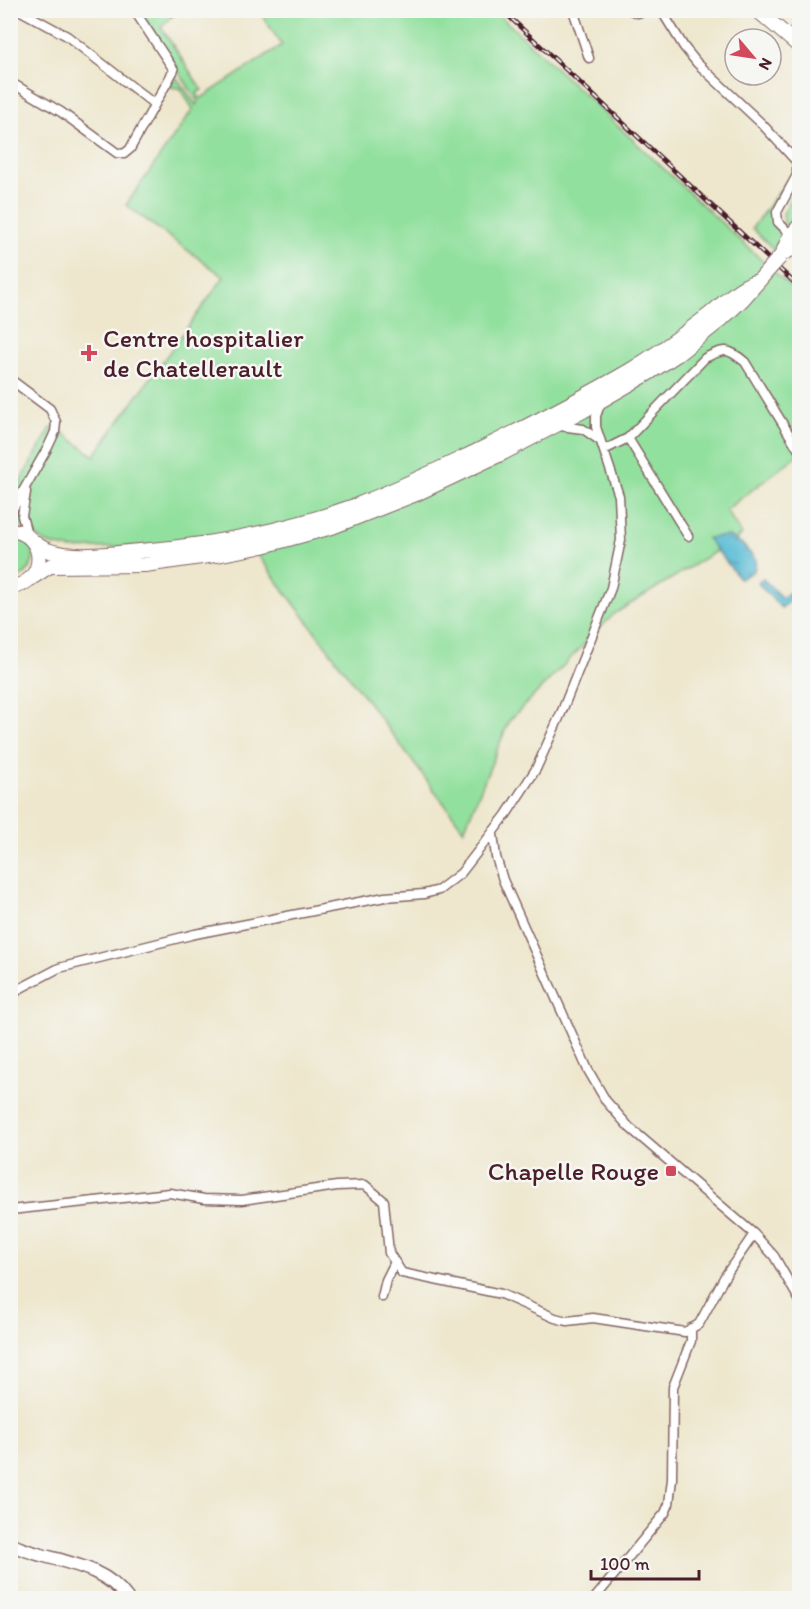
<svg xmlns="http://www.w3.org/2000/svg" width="810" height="1609" font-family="Itim,sans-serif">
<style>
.grass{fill:#92e09e;stroke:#6e8064;stroke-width:1.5}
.water{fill:url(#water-ripples);stroke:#516e80;stroke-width:1.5}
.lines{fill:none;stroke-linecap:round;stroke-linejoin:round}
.street-casing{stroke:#836564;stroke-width:11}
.secondary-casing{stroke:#836564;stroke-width:15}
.primary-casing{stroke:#836564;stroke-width:16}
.street{stroke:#fff;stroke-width:8}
.secondary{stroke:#fff;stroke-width:12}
.primary{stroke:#fff;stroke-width:14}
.rail-casing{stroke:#4a1f2b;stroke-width:4.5}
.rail{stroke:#f6f6f2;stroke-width:2;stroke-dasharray:7;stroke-linecap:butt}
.primary-bridge-casing{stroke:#836564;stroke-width:16;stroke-linecap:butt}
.primary-bridge{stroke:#fff;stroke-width:14}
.poi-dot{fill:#d1495b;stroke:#f6f6f2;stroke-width:2}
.labels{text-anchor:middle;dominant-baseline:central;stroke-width:5;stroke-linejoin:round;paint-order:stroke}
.poi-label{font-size:26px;fill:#4a1f2b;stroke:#f6f6f2;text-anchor:start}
</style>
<defs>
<pattern id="water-ripples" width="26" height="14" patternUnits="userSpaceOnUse" patternTransform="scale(1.5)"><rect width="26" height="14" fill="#58bcd6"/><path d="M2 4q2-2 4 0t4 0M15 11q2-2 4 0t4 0" fill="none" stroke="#4b98ae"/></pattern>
</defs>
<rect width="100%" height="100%" fill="#f6f6f2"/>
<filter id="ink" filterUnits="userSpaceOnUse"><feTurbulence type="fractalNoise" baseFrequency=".0167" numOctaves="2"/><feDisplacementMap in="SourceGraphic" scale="12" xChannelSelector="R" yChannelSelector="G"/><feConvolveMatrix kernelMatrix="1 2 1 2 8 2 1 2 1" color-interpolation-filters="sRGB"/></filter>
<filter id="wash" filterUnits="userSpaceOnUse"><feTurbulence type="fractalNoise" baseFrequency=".008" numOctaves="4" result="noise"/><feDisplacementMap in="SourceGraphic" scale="24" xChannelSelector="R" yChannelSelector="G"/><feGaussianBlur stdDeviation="1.35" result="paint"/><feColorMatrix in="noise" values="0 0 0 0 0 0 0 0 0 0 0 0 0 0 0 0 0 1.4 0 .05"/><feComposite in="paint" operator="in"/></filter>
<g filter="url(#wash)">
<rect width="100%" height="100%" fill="#eee7cd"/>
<!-- grass -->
<path class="grass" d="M 140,11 L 168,11 L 174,14 L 161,27 L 202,90 L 197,93 L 200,99 L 282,45 L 259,11 L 495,11 L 799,295 L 799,454 L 726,510 L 742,535 L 614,614 L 509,721 L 464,830 L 257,554 L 177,545 L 71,549 L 48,544 L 17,523 L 11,524 L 11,497 L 51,428 L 59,430 L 94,456 L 224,277 L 126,205 L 193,109 L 180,88 L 170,87 L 176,77 L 196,105 L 198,102 Z
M 788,180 C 784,207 759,208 786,236 L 774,250 L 752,228 Z
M 799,182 L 799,221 L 792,230 L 784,223 L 783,214 Z
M 11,536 C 14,538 21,539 25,541 C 43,554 29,578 11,580 Z"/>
<!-- water -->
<path class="water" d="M 728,536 L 742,544 L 756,560 L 754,571 L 740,579 L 707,538 Z
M 763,579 L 782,598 L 799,585 L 799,595 L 781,608 L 758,583 Z"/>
</g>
<g filter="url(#ink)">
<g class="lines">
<defs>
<path id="street" d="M 19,10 L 67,36 L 154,104
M 171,10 L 173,12
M 573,10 L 589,58
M 630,10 L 637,13 L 651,10
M 661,10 L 684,47 L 697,63 L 761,123 L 797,162 L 797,175 L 777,212 L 778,222 L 785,229
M 10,82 L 61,112 L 117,153 L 124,154 L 130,149 L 174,70 L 134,10
M 10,379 L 50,409 L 56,422 L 55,432 L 48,447 L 10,514
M 560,426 L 583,429 L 599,440
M 628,438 L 688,536
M 604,450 L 628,438 L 705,358 C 725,348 728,348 745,362 L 800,452
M 26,492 L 22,516 L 27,534
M 493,834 L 496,857 L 503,880 L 588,1070 L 606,1101 L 629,1127 L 754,1234 L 774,1256 L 800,1301
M 10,997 L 21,988 L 59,968 L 195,934 L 385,897 L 424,894 L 439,890 L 461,873 L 506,815 L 536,769 L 562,711 L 611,588 L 621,540 L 619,496 L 596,427 L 596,416 L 601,402
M 10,1210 L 170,1193 L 204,1199 L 242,1200 L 337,1186 L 365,1185 L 384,1201 L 389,1253 L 402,1273 L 501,1294 L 555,1318 L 567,1321 L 593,1318 L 685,1332 L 699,1324 L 725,1276 L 754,1234
M 382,1297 L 386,1280 L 395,1262
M 595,1598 L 665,1513 L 669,1504 L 672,1479 L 673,1387 L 691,1341 L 691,1328"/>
<path id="secondary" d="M 10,1544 C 50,1563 100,1560 127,1598"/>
<path id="primary" d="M 757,10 L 800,47
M 782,254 L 789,238 L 800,225
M 782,254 L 800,245
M 10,530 C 48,533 48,584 10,587
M 35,543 C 59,563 111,553 140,551 C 213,545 288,530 357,505 C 398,489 437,470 477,451 C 528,426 579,400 629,371 C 657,354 684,334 710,314 C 724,303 737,288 754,282
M 30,579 L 50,566 L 145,565 L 222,554 L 263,546 L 332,527 L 416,494 L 503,453 L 583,411 L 649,373 L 678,354 L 722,319 L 743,299 L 770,268"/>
</defs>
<!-- street casing -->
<use href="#street" class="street-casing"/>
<!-- secondary casing -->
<use href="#secondary" class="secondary-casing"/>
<!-- primary casing -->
<use href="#primary" class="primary-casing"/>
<!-- street -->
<use href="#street" class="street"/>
<!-- secondary -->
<use href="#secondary" class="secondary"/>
<!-- primary -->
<use href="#primary" class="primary"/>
<defs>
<path id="rail" d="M 502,10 L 800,288"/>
</defs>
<!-- rail casing -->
<use href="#rail" class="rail-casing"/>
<!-- rail -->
<use href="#rail" class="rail"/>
<defs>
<path id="primary-bridge" d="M 770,268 L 780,257"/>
</defs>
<!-- primary-bridge casing -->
<use href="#primary-bridge" class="primary-bridge-casing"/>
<!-- primary-bridge -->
<use href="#primary-bridge" class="primary-bridge"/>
</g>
</g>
<!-- markers -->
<g class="poi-dot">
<path d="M86 344h6v6h6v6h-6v6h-6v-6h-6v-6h6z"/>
<rect x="665" y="1165" width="12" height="12" rx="3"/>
</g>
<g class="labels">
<!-- poi labels -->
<g class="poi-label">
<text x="103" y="338">Centre hospitalier<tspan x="103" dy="30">de Chatellerault</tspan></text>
<text x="659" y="1171" text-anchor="end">Chapelle Rouge</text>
</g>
</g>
<!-- margin -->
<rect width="810" height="1609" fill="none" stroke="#f6f6f2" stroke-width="36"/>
<!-- north arrow -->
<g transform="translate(753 57) rotate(119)"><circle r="28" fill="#f6f6f2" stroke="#b1a0a2" stroke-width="1.5"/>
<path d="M0-4.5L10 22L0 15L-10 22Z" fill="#d1495b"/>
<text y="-9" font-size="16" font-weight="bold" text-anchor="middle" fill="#4a1f2b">N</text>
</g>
<!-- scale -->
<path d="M591 1570v9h108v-9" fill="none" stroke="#4a1f2b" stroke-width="3"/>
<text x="600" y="1570" font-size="18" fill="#4a1f2b" stroke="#f6f6f2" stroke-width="4.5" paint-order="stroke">100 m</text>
</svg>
